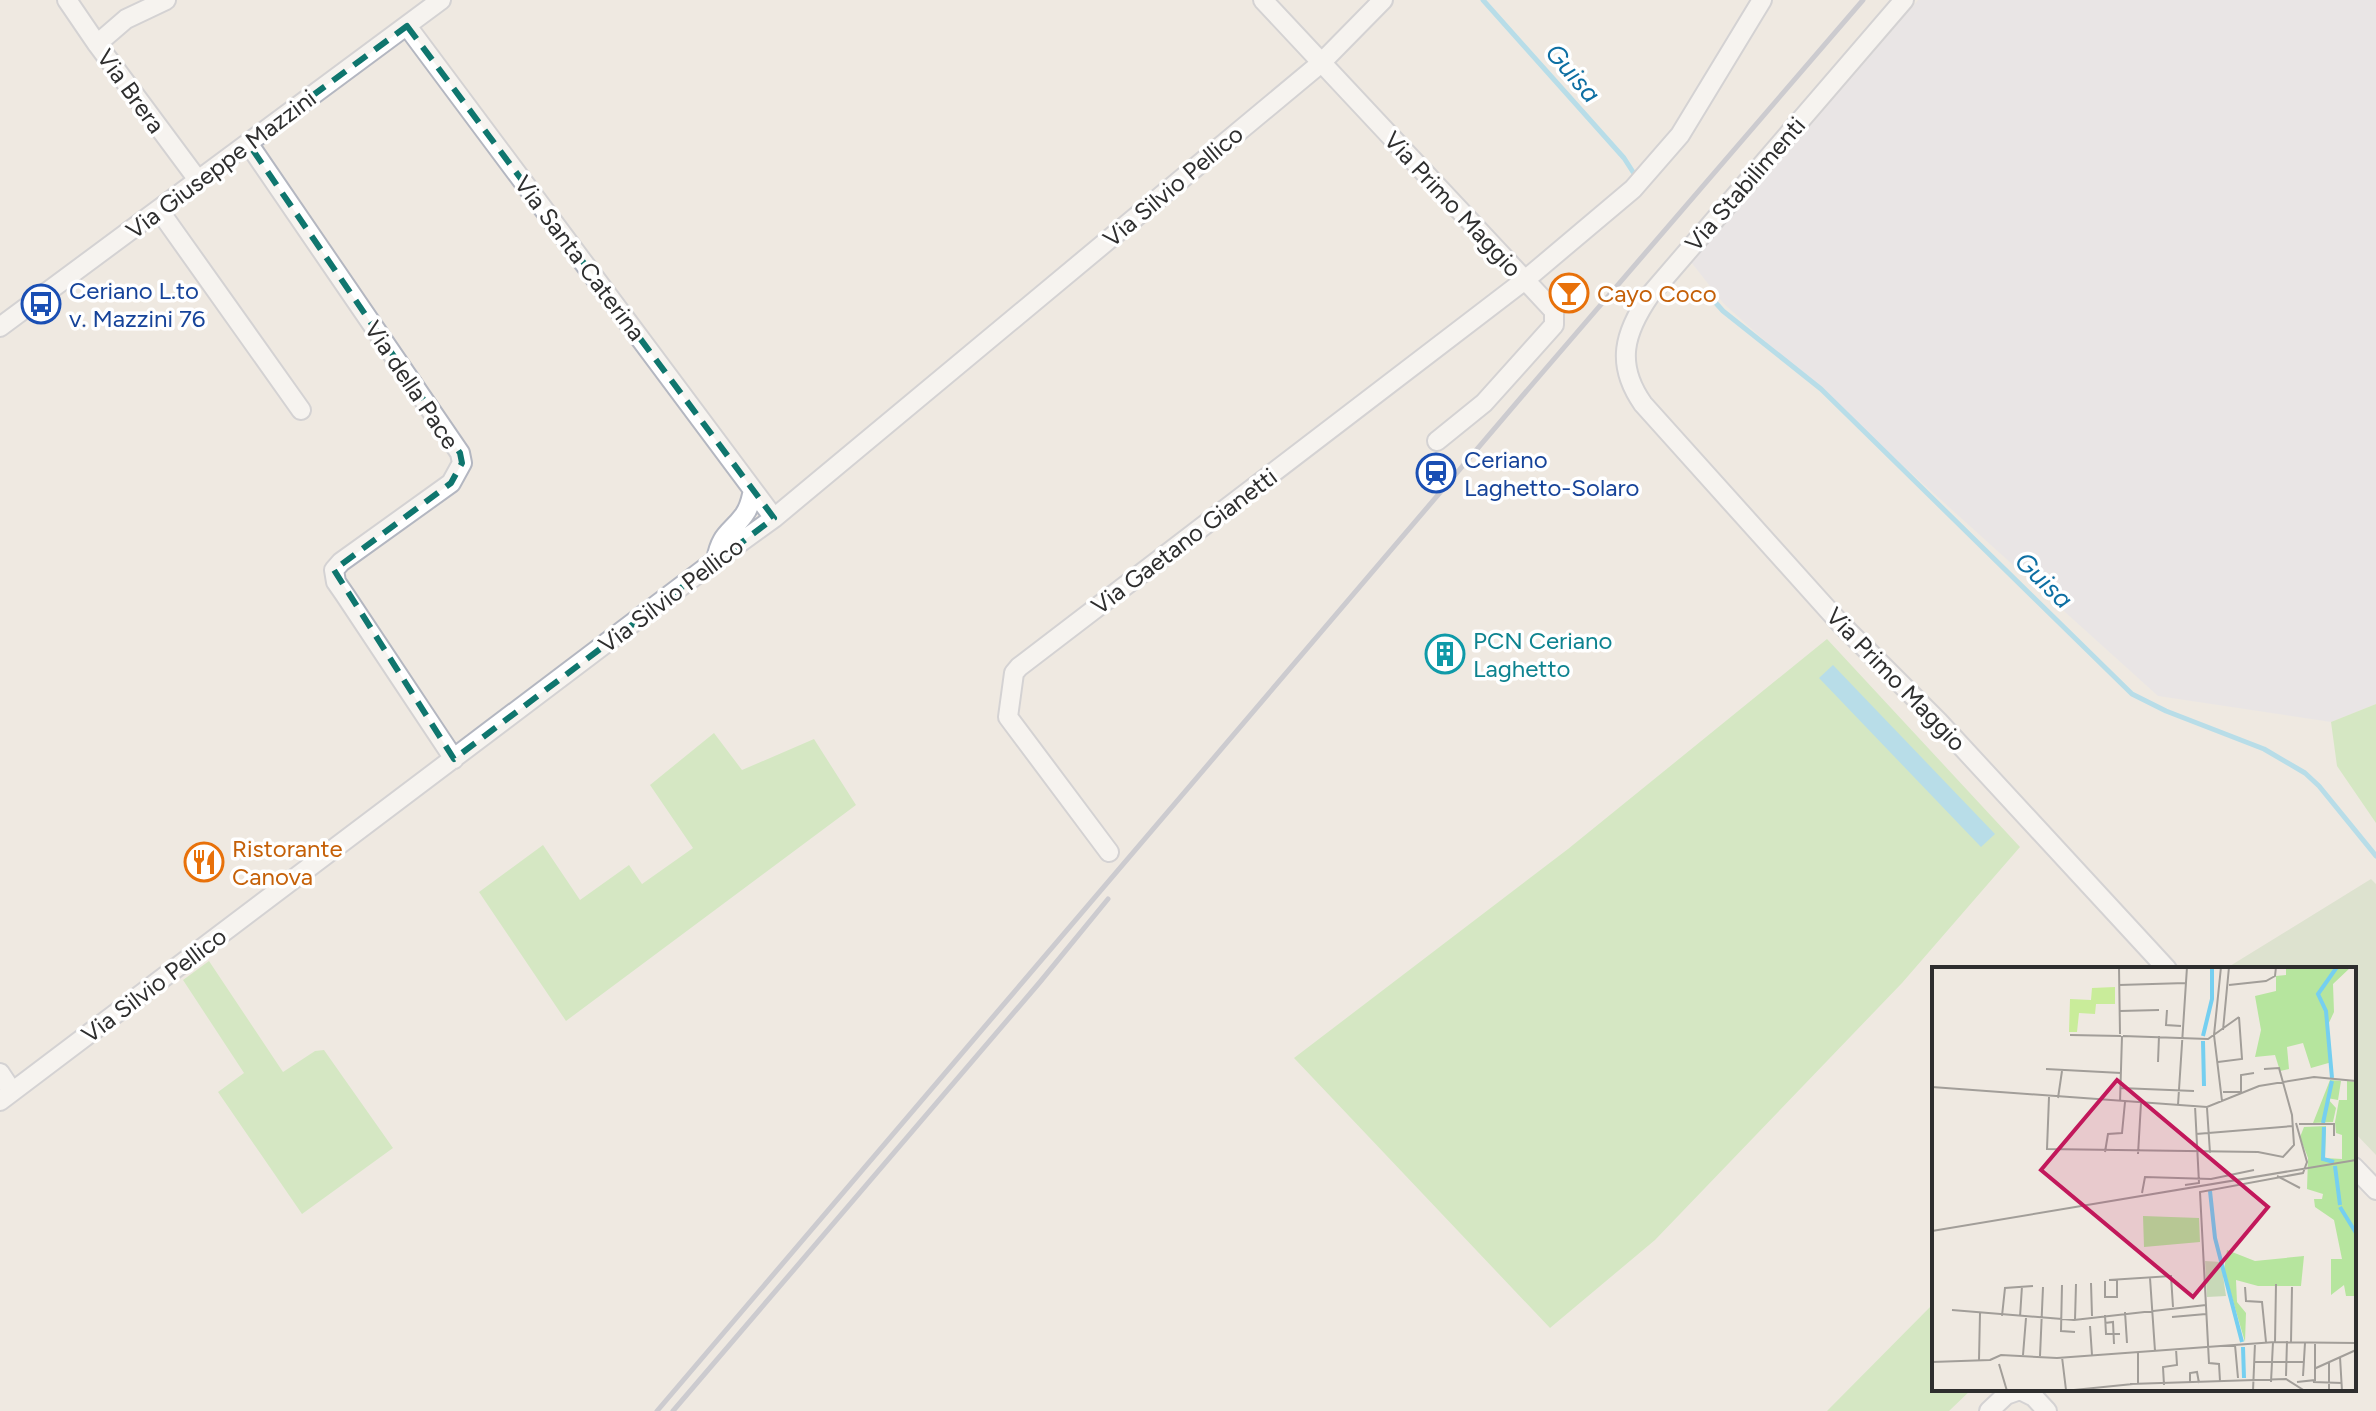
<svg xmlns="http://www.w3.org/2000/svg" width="2376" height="1411" font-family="Figtree,sans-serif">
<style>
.industrial{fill:#e3e1e8}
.green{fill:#b6e59e}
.cemetery{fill:#c8d9b8}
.water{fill:#75cff0}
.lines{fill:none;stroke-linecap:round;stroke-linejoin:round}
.stream{stroke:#75cff0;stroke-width:5}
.minor-casing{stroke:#b4b7c1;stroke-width:22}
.minor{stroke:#fff;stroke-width:18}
.rail{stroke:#a3a6b8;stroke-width:5}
.marked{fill:none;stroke:#0f766e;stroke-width:6;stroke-dasharray:16 10;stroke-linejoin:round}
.labels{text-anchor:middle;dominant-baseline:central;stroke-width:7;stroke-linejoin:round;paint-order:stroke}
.street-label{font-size:24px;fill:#2e2e2e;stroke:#fff}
.transit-label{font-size:24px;fill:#164399;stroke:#fff;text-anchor:start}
.food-label{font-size:24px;fill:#c56008;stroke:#fff;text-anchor:start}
.culture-label{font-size:24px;fill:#0d838f;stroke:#fff;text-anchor:start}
.water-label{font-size:26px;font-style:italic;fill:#0d6fa3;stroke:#fff}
.inset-river{fill:none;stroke:#75cff0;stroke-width:4}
.inset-road{fill:none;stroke:#a29e99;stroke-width:2}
.view{fill:#c2185b;fill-opacity:0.15;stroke:#c2185b;stroke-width:4}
.inset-edge{fill:none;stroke:#2e2e2e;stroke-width:4}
</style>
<rect width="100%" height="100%" fill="#efe9e1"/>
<!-- industrial -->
<path class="industrial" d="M 1918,0 L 2376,0 L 2376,704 L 2331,722 L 2158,696 L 1724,304 L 1691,262 Z"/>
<!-- green -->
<path class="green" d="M 1827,639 L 2020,847 L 1902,983 L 1655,1240 L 1550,1328 L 1294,1058 L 1568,849 Z
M 2376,704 L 2376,823 L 2337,766 L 2331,722 Z
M 714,733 L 742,770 L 814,739 L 856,805 L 566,1021 L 479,892 L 543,845 L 580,900 L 629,865 L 642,884 L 693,848 L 650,785 Z
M 209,961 L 283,1072 L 315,1051 L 324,1050 L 393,1148 L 302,1214 L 218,1092 L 244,1073 L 183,980 Z
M 1934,1303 L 1934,1389 L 1972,1389 L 1949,1411 L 1827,1411 Z"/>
<!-- cemetery -->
<path class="cemetery" d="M 2371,879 L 2376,884 L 2376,1155 L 2354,1132 L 2354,969 L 2225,969 Z"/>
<!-- water -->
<path class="water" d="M 1833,665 L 1995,834 L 1981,847 L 1819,678 Z"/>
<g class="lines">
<!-- stream -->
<path class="stream" d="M 1483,0 L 1624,158 L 1633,172
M 1706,292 L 1723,311 L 1821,389 L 2132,694 L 2166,711 L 2264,749 L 2305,773 L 2319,786 L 2376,856"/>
<defs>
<path id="minor" d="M 67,0 L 97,44 L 198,180
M 1263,0 L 1554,311 L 1554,325 L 1484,403 L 1437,441
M 1904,0 L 1650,295 C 1624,333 1615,364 1643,404 L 1839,622 L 1938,721 L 2167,969
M 407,26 L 774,518
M 97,44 L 126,19 L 166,0
M 248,143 L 460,453 L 462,463 L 451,483 L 341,562 L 334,570 L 336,582 L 345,595 L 454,759
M 159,210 L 301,410
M 0,327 L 441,0
M 716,560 C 721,533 730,534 744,515 C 750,507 751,499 753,490
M 1109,852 L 1008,717 L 1014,673 L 1019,667 L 1525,280 L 1633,189 L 1680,135 L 1762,0
M 0,1073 L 12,1091
M 0,1101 L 716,560 L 774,518 L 1321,63 L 1383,0
M 2354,1167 L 2376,1190
M 1989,1411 L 2006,1395 L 2020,1390 L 2034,1397 L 2047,1411"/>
</defs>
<!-- minor casing -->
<use href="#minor" class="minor-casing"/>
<!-- minor -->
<use href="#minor" class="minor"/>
<!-- rail -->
<path class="rail" d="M 657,1411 L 1530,387 L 1863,0
M 673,1411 L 1040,982 L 1108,899"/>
</g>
<!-- marked area -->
<path d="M0 0H2376V1411H0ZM 407,26 L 774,518 L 454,759 L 334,570 L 451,483 L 462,463 L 460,453 L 248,143 Z" fill="#efe9e1" fill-opacity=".55" fill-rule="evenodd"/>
<path class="marked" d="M 407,26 L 774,518 L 454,759 L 334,570 L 451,483 L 462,463 L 460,453 L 248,143 Z"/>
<!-- icons -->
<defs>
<symbol id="bar-ring" viewBox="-11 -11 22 22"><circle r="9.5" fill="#fff" stroke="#e8710a" stroke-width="1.5"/><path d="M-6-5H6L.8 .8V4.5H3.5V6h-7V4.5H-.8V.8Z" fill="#e8710a"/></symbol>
<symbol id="bus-ring" viewBox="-11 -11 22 22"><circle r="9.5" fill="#fff" stroke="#1a4fb4" stroke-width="1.5"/><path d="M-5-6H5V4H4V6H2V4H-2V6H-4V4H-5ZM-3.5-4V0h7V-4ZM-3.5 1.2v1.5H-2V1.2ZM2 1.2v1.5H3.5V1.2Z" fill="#1a4fb4"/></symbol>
<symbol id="station-ring" viewBox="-11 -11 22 22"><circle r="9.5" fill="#fff" stroke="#1a4fb4" stroke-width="1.5"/><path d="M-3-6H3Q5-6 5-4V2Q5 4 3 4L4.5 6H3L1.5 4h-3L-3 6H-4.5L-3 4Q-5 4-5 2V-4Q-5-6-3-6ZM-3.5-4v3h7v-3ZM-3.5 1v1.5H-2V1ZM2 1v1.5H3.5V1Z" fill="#1a4fb4"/></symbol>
<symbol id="building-ring" viewBox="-11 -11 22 22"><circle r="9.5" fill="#fff" stroke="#0f9aa8" stroke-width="1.5"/><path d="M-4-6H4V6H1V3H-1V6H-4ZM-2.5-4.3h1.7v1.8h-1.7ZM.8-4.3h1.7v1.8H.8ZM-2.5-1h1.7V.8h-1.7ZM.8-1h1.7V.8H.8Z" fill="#0f9aa8"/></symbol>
<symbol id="restaurant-ring" viewBox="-11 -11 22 22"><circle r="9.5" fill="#fff" stroke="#e8710a" stroke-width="1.5"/><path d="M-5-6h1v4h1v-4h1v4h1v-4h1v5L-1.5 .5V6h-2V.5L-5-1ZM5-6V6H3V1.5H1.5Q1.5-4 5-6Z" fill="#e8710a"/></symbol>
</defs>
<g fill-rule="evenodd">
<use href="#bar-ring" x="1547" y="271" width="44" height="44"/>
<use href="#bus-ring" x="19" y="282" width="44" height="44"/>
<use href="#station-ring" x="1414" y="451" width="44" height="44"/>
<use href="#building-ring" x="1423" y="632" width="44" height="44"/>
<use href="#restaurant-ring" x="182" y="840" width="44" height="44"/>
</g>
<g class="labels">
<!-- street labels -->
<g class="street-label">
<text transform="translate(131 91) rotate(54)">Via Brera</text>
<text transform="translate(221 164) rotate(-37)">Via Giuseppe Mazzini</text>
<text transform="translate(1745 184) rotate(-49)">Via Stabilimenti</text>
<text transform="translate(1173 186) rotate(-40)">Via Silvio Pellico</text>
<text transform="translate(1453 204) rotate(47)">Via Primo Maggio</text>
<text transform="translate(580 258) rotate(53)">Via Santa Caterina</text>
<text transform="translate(412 385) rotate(56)">Via della Pace</text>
<text transform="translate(1184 541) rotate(-37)">Via Gaetano Gianetti</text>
<text transform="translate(671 595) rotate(-37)">Via Silvio Pellico</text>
<text transform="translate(1896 679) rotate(46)">Via Primo Maggio</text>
<text transform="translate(154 985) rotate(-37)">Via Silvio Pellico</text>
</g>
<!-- transit labels -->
<g class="transit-label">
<text x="69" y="290">Ceriano L.to<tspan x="69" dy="28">v. Mazzini 76</tspan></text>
<text x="1464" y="459">Ceriano<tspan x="1464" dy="28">Laghetto-Solaro</tspan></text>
</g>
<!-- food labels -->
<g class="food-label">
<text x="1597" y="293">Cayo Coco</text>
<text x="232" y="848">Ristorante<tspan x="232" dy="28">Canova</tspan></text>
</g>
<!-- culture labels -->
<g class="culture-label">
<text x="1473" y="640">PCN Ceriano<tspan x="1473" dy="28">Laghetto</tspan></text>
</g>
<!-- water labels -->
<g class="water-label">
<text transform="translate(1573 73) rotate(49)">Guisa</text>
<text transform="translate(2044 580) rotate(44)">Guisa</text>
</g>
</g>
<!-- overview -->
<g transform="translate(1932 967)">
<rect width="424" height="424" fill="#efe9e1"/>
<path d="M 354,0 L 419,0 L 401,17 L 402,45 L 395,60 L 400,95 L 379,101 L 371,76 L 355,80 L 357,102 L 348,104 L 343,88 L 323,90 L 329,63 L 323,29 L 344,24 L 344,9 L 354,8 ZM 398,113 L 409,114 L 406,133 L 395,131 L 404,141 L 401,155 L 381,156 ZM 415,114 L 424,115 L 424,329 L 414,329 L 412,318 L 399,328 L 399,292 L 410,292 L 402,253 L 383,240 L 382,232 L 390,232 L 391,227 L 375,222 L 376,191 L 368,170 L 372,160 L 394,159 L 393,191 L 410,192 L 410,168 L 404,166 L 403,155 L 407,133 L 415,133 ZM 211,249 L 267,251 L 268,275 L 212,280 ZM 295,283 L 323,294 L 372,289 L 369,319 L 326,319 L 304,313 L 305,335 L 314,346 L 313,375 L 292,303 Z" fill="#b6e59e"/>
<path d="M 273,294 L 289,295 L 294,329 L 275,330 Z" fill="#c8d9b8"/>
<path d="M 183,20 L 183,37 L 164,37 L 163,47 L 147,46 L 145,65 L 137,65 L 138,32 L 159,33 L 160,21 Z" fill="#c9ec9a"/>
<path class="inset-river" d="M 271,69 L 280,32 L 280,0M 271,74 L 272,119M 400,111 L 394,44 L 386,27 L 405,0M 391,156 L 400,114M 392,160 L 391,192 L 402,195M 403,199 L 408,238M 278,224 L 283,271 L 310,375M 408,240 L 424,266M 311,380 L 312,411"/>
<path class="inset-road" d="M 187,0 L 188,67M 289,0 L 282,68 L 290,134M 187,18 L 254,16M 297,18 L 334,14 L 343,9 L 344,0M 235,43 L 234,58 L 249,59M 188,44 L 227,43M 291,63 L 297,0M 138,68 L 189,69M 191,69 L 276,72 L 307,50M 226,95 L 227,69M 286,95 L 310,92 L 307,50M 114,102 L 189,106M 0,120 L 275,140 L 327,119 L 382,110 L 424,114M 188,121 L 262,124M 291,125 L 309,125 L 309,108 L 322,106M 117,130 L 115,182 L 326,185 L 351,190 L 362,178 L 360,148 L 347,101 L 332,102M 126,131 L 130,104M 188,135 L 190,69M 246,138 L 255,0M 275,141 L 278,186M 367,157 L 402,157 L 402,169M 264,167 L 361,159M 173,185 L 176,167 L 190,166 L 193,135M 206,187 L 209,136M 345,209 L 368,221M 253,218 L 267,216 L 263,139M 210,226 L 213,210 L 279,212 L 322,203M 0,264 L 424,193M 218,311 L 223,384M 177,313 L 239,309 L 241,340M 173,314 L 173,330 L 185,330 L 185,313M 159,316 L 160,349M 130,318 L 129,364 L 143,365M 313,320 L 314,334 L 330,335 L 334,375M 20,343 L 142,353 L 274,338M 193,345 L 195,376M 173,348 L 174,367 L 188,367M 70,349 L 73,321 L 101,319M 88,350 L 90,319M 240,350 L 274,347M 143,353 L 144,317M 173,356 L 181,355 L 182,377M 158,359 L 160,388M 343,375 L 344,317M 359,375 L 360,320M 303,378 L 306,411M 206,386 L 206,416M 91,388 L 94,351M 108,389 L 111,320M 130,390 L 134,423M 408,390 L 410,424M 47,393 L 48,346M 58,393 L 69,388 L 125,391 L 343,375 L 424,376M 0,395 L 58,393M 322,395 L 372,395M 67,397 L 75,424M 384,401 L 424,383M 354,409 L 355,374M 371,409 L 373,376M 288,414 L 287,397 L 277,396 L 268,225 L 371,206 L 375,195 L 364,156M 339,415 L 341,375M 365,415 L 383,413 L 383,376M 381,415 L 410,416M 258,416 L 258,406 L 265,405 L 267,416M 198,417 L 354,412 L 373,424M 232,418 L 231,400 L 245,398 L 244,382M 132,424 L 201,417M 321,424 L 323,376M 397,424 L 397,396"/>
<path class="view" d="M 185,113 L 336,240 L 261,330 L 109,203 Z"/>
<rect width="424" height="424" class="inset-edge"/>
</g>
</svg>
